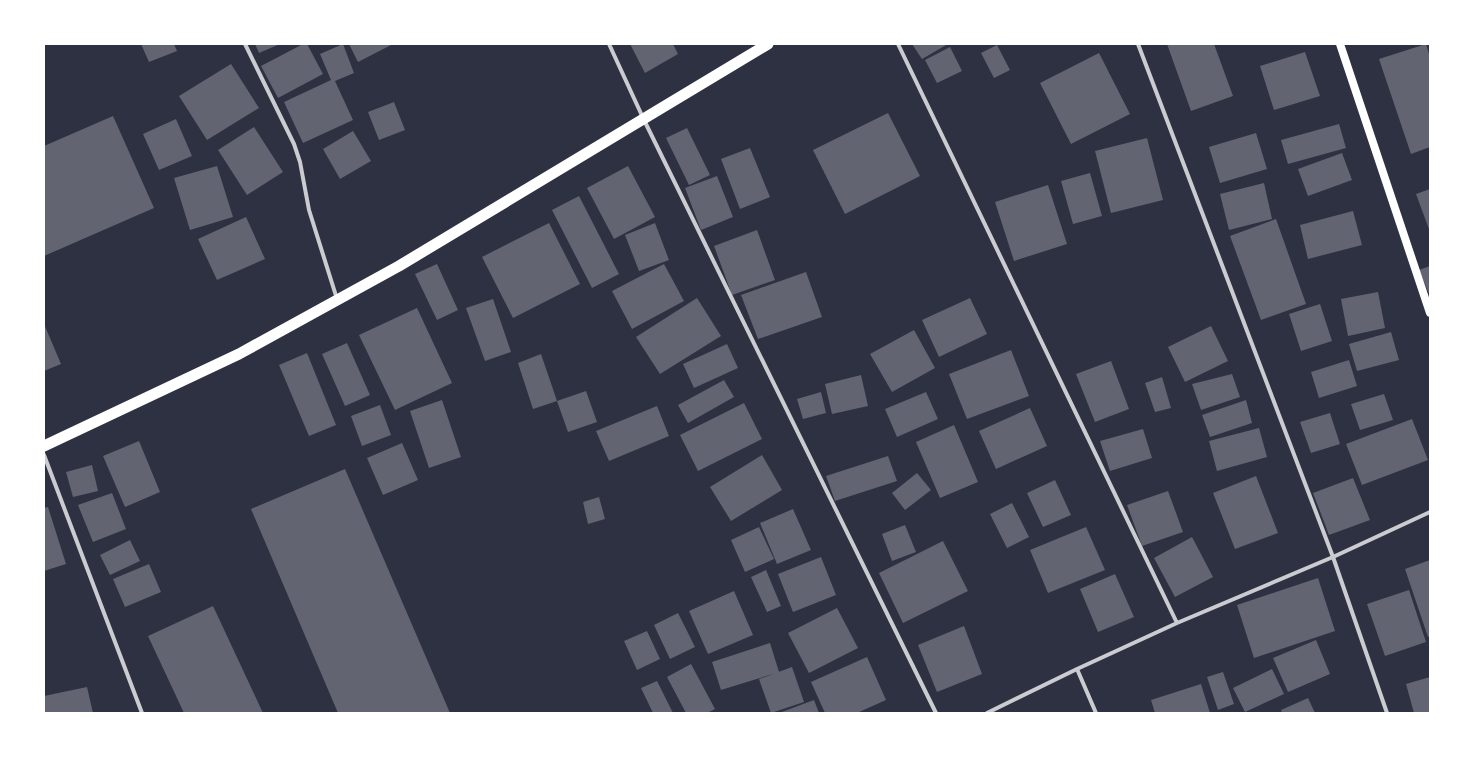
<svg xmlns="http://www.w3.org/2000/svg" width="1474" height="757" font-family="'Work Sans',sans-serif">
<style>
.building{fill:#626471}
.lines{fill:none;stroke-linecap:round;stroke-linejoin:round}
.minor{stroke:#caccd0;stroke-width:4}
.secondary{stroke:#fff;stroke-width:8}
.trunk{stroke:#fff;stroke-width:11}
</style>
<rect width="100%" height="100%" fill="#2d3142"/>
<!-- building -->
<path class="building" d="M 141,44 L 174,44 L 177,51 L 149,62 Z
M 255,44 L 280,44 L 259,53 Z
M 303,44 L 307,44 L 323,74 L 278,98 L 261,66 Z
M 343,44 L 354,73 L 335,81 L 353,120 L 303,143 L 284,102 L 331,80 L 320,54 Z
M 349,44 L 393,44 L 358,62 Z
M 630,44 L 673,44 L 678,54 L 645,73 Z
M 912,44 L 948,44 L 922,59 Z
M 1167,44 L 1214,44 L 1233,96 L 1191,111 Z
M 1426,44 L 1430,57 L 1430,147 L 1411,154 L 1379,59 Z
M 997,45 L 1010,70 L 994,78 L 981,53 Z
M 950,47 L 962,71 L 937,83 L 925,60 Z
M 1305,52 L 1320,96 L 1274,110 L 1260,66 Z
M 1099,53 L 1130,114 L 1071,144 L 1040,83 Z
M 231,64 L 259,108 L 207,140 L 179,96 Z
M 394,102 L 405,130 L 379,140 L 368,112 Z
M 888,113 L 920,176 L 845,214 L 813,150 Z
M 113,116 L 154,208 L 44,256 L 44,146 Z
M 176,119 L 192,156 L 159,170 L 143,134 Z
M 1339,124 L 1346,148 L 1288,164 L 1281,140 Z
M 254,127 L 283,172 L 247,195 L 218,150 Z
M 687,128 L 710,175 L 689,185 L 666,138 Z
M 353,131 L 371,161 L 340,179 L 323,149 Z
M 1256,133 L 1267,169 L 1220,183 L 1209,147 Z
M 1147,138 L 1163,200 L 1111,213 L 1095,151 Z
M 750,148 L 770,197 L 740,209 L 721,159 Z
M 1342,153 L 1352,180 L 1308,196 L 1298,169 Z
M 217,166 L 233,217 L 190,230 L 174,178 Z
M 628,166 L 655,217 L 614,239 L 587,188 Z
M 1090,173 L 1102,216 L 1073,224 L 1061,181 Z
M 717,176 L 733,217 L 701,230 L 685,188 Z
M 1264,183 L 1272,219 L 1229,230 L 1220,194 Z
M 1048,185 L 1067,244 L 1014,261 L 995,202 Z
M 1430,189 L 1430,232 L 1416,194 Z
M 579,196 L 619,274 L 592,288 L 552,210 Z
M 1353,211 L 1362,245 L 1308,259 L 1300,225 Z
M 246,217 L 265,259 L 217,280 L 198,239 Z
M 1276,219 L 1306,304 L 1261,320 L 1230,236 Z
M 549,223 L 580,284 L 513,318 L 482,257 Z
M 655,223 L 669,260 L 639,271 L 625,235 Z
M 757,230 L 775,280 L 732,295 L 714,246 Z
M 437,264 L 458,310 L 437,320 L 415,274 Z
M 664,264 L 684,301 L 632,329 L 612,291 Z
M 1430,266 L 1430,296 L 1419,270 Z
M 806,272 L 822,317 L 758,339 L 741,295 Z
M 1378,292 L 1385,328 L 1348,336 L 1341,299 Z
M 697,298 L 721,336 L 660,374 L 636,337 Z
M 970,298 L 987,334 L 939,357 L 922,320 Z
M 493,299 L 511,352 L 485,361 L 466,308 Z
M 1320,304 L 1332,341 L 1301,351 L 1289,314 Z
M 417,308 L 452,383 L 395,410 L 359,335 Z
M 44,324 L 61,364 L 44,371 Z
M 1211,326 L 1228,361 L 1185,382 L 1168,347 Z
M 914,330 L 935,368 L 892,392 L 870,354 Z
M 1391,332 L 1399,360 L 1357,371 L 1349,344 Z
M 347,343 L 370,395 L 345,406 L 322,354 Z
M 727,344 L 738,368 L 694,388 L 683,364 Z
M 1011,350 L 1029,396 L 967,419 L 949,374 Z
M 307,353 L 336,425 L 309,436 L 279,365 Z
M 541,354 L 557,401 L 533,409 L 518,363 Z
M 1349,360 L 1357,386 L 1319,398 L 1311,372 Z
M 1111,361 L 1129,409 L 1095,422 L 1076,374 Z
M 1232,374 L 1240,397 L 1201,410 L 1192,384 Z
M 861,375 L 868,406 L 832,414 L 825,384 Z
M 1162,377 L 1171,408 L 1155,412 L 1145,383 Z
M 724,380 L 734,397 L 688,423 L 678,405 Z
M 586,391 L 597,422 L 568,432 L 557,401 Z
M 821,392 L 826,413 L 803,419 L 797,399 Z
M 926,392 L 938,419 L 897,437 L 885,409 Z
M 1384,394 L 1393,420 L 1360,430 L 1351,404 Z
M 442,400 L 461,457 L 429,468 L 410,411 Z
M 1246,400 L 1252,423 L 1210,437 L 1202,415 Z
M 744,403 L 762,439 L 698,471 L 680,435 Z
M 380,405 L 391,435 L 362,446 L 351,416 Z
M 657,406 L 669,436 L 609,461 L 596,431 Z
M 1030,408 L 1047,446 L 996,469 L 979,431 Z
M 1330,413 L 1340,444 L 1311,453 L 1300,422 Z
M 1412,419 L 1428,460 L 1362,485 L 1346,444 Z
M 954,425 L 978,482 L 940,498 L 916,442 Z
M 1259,428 L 1267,457 L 1217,471 L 1209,441 Z
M 1143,429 L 1152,458 L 1110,471 L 1100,441 Z
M 139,441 L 160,492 L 125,507 L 103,456 Z
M 402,443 L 418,480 L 383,495 L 367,458 Z
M 762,455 L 782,490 L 731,521 L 710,487 Z
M 888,456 L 897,481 L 835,501 L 826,476 Z
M 92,465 L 98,491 L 73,497 L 66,472 Z
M 345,469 L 450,713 L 338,713 L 251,509 Z
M 917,473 L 931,490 L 905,510 L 892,493 Z
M 1256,476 L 1278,533 L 1235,549 L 1213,493 Z
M 1353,478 L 1370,520 L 1329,535 L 1313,493 Z
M 1055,480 L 1071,515 L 1043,527 L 1027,493 Z
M 1168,491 L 1183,532 L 1142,546 L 1127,505 Z
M 112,493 L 126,529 L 93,542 L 78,505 Z
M 599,497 L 605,519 L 588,524 L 583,502 Z
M 1012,503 L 1029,537 L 1007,548 L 990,514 Z
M 48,507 L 66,564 L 44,571 L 44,508 Z
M 793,509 L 811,550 L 777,564 L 760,523 Z
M 905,525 L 916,552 L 892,561 L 882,534 Z
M 759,527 L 774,559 L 745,572 L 731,540 Z
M 1086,527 L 1105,570 L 1048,593 L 1030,550 Z
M 1192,537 L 1213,577 L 1175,597 L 1154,558 Z
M 130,540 L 140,561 L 110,575 L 100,555 Z
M 943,541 L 968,591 L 903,623 L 879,573 Z
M 821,557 L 836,595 L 793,612 L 778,574 Z
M 1430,560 L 1430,636 L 1428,637 L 1405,569 Z
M 149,564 L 161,592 L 125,607 L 113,579 Z
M 766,570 L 781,606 L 767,612 L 751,577 Z
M 1115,574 L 1134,617 L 1098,632 L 1080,589 Z
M 1318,578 L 1335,631 L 1254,658 L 1237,605 Z
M 1409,590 L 1426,642 L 1385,656 L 1367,604 Z
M 734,591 L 753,635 L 708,654 L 689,611 Z
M 213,606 L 263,713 L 184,713 L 148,636 Z
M 837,608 L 858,648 L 809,673 L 788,633 Z
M 678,613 L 695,647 L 670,659 L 654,625 Z
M 964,626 L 982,674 L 937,692 L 918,645 Z
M 647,631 L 660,659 L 637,670 L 624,641 Z
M 1316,640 L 1330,674 L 1288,692 L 1273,658 Z
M 770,643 L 779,672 L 721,690 L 712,662 Z
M 867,657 L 886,700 L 857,713 L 825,713 L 811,682 Z
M 691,664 L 715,709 L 707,713 L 686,713 L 667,677 Z
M 792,667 L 804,702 L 771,713 L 759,679 Z
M 1272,669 L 1284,694 L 1245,712 L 1233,688 Z
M 1223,672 L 1234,704 L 1218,710 L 1207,677 Z
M 1430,677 L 1430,713 L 1414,713 L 1406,684 Z
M 657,681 L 673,713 L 653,713 L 641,688 Z
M 1201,684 L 1210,713 L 1155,713 L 1151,700 Z
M 87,687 L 93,713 L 44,713 L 44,696 Z
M 1308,698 L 1315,713 L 1282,713 L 1281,710 Z
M 814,700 L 819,713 L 779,713 Z"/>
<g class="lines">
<!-- minor -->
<path class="minor" d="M 245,44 L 294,144 L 300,162 L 309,210 L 337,299
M 609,44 L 644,120 L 936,713
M 898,44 L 1177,623
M 1138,44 L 1333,557 L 1387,713
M 44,455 L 142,713
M 1077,669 L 1096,713
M 987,713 L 1077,669 L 1177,623 L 1333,557 L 1430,512"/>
<!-- secondary -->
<path class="secondary" d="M 1340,44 L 1430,313"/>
<!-- trunk -->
<path class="trunk" d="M 44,446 L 239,354 L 399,266 L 768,44"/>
</g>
<!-- border -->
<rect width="1474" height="757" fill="none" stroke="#ffffff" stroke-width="90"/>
</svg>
